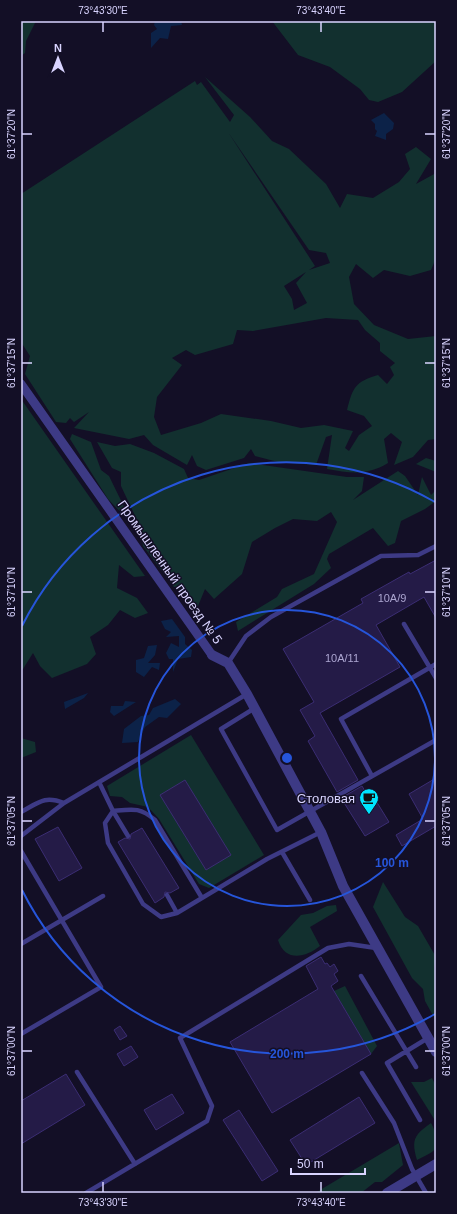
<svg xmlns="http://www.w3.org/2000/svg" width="457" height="1214" font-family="Arial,sans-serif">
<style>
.green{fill:#12302f;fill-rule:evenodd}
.water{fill:#0c2248}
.building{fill:#241b47;stroke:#3b2d73}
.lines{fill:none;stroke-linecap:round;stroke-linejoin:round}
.service{stroke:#3d3a85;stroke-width:4.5}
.minor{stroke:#3d3a85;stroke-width:9}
.tertiary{stroke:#3d3a85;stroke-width:10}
.ticks{fill:none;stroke:#d9d4ff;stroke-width:1.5}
.ring{fill:none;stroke:#2655da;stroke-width:2}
.labels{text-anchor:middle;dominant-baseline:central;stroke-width:3;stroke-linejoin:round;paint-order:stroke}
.number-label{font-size:11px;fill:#aca6d1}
.street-label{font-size:13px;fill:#d9d4ff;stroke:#130f26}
.poi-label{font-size:13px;fill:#d9d4ff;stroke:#130f26;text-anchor:end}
.centre{fill:#2655da;stroke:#130f26;stroke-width:2}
.ring-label{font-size:12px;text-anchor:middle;font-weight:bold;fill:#2655da;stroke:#130f26;stroke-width:3;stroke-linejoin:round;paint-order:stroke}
.neatline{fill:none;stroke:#d9d4ff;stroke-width:1.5}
.ticks-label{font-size:10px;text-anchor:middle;fill:#d9d4ff}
</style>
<rect width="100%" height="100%" fill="#130f26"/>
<!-- green -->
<path class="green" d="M 21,21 L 36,21 L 26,41 L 25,53 L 21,56 Z
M 272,21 L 436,21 L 436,61 L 402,92 L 378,102 L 369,100 L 360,89 L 330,67 L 298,55 Z
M 205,77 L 250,117 L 272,141 L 289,149 L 326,184 L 340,208 L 347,194 L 373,198 L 399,182 L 410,169 L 405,154 L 416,147 L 431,159 L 416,184 L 436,173 L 436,258 L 431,270 L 410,276 L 384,270 L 373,278 L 356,264 L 349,277 L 354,304 L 374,325 L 408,339 L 436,336 L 436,439 L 428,440 L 413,457 L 394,465 L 402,442 L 391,433 L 384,439 L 388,463 C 367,476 350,473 327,469 L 332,435 L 326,437 L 316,465 L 278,462 L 255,456 L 251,449 L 244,458 L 206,470 L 197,466 L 192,455 L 187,465 L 153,445 L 144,435 L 129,439 L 74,428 L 89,412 L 74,422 L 70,418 L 66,423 L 56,422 L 25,374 L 30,356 L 21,342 L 21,194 L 195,81 L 197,85 L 201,82 L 230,122 L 234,115 ZM 228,132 L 309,250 L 326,253 L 330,263 L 309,270 L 315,266 ZM 306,272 L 296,283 L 307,303 L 294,310 L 292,299 L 284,286 ZM 326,318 L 358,320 L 365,330 L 380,343 L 380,351 L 395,363 L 390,367 L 394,375 L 387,384 L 378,375 C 355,382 353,387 347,410 L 364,416 L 372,426 L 359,435 L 349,451 L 345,448 L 353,431 L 324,425 L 301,428 L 271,421 L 221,414 L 201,423 L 161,435 L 154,417 L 157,397 L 182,365 L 172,358 L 186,350 L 195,355 L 233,344 L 237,330 L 253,331 Z
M 21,399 L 145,576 L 134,577 L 119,565 L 117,588 L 137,598 L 148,613 L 135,618 L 120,610 L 108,625 L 90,637 L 96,654 L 87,664 L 52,678 L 40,666 L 33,653 L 23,669 L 21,669 Z
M 72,434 L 91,442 L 101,470 L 109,476 L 133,525 L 108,499 L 70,439 Z
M 97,442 L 115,446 L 130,444 L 154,453 L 184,469 L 188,478 L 199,480 L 249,463 L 347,477 L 364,477 L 362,491 L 353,500 L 398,471 L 405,476 L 418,495 L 422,477 L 431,495 L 436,490 L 436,501 L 425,509 L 401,521 L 395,543 L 388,546 L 373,528 L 329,554 L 327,559 L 331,568 L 314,584 L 238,631 L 236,622 L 277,597 L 282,589 L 314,574 L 337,522 L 331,512 L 317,521 L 293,519 L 275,528 L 252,542 L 242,574 L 214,599 L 205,589 L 198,606 L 188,606 L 182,587 L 174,587 L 143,546 L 138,522 L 121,486 L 121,472 L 112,468 Z
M 426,458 L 436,461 L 436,472 L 416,464 Z
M 191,735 L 264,855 L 209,888 L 199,884 L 159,819 L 148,807 L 130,803 L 122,797 L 110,796 L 107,786 Z
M 21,738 L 35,742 L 36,752 L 21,758 Z
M 383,882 L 405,917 L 418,926 L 436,957 L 434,969 L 436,972 L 436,1021 L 425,1001 L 423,989 L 412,978 L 373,907 Z
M 336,905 L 337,911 L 310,927 L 320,946 C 305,958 285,962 278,940 L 301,915 L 313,913 L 327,906 Z
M 345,986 L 377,1046 L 371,1054 L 334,991 Z
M 432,1078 L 436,1086 L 436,1122 L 411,1082 L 424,1082 Z
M 431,1123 C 435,1130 441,1146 432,1152 C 428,1155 422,1157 417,1160 C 411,1140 414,1135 431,1123 Z
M 399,1143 L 403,1165 L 382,1182 L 375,1182 L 361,1193 L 315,1193 Z"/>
<!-- water -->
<path class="water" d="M 155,21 L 181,21 L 182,25 L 171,26 L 168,39 L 160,38 L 151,48 L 151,33 L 157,29 L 154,25 Z
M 384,113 L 394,123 L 393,129 L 386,134 L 386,140 L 375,136 L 377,131 L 375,129 L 375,124 L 371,120 Z
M 172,619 L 185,637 L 185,644 L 192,650 L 191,657 L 178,659 L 173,672 L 173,659 L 169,659 L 166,653 L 171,643 L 179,647 L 179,636 L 166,637 L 171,632 L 165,629 L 161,621 Z
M 157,645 L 155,655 L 148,663 L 160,663 L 159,670 L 152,667 L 144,677 L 136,672 L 136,660 L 144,658 L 148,646 Z
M 88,693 L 84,698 L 65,709 L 64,702 Z
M 175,699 L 181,704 L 167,718 L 159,717 L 145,727 L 138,742 L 122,743 L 124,729 L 141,716 L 149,715 L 153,708 Z
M 125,701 L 136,702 L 114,716 L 110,712 L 111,706 L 123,706 Z"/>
<!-- building -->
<path class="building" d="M 436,560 L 436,618 L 424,597 L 376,625 L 400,667 L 320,713 L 358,780 L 337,792 L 308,741 L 315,736 L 300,710 L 314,702 L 283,649 L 363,603 L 361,599 L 409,572 L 410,574 Z
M 436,778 L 436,826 L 402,846 L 396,835 L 423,819 L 409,794 Z
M 185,780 L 231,855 L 206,870 L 160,795 Z
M 362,786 L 369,798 L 373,796 L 389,822 L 365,836 L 341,798 Z
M 58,827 L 82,868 L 59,881 L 35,839 Z
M 142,828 L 179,888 L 170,893 L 165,892 L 164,897 L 155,903 L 118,842 L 125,838 L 130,839 L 131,834 Z
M 321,957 L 325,964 L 327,963 L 330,967 L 334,964 L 338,971 L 334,974 L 338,981 L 331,986 L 371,1054 L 272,1113 L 230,1042 L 318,989 L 306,966 Z
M 120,1026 L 127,1036 L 120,1040 L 114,1030 Z
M 131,1046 L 138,1057 L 124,1066 L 117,1054 Z
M 66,1074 L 85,1105 L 21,1144 L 21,1101 Z
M 172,1094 L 184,1113 L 156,1130 L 144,1110 Z
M 359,1097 L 375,1123 L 306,1165 L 290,1140 Z
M 239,1110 L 278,1171 L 262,1181 L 223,1120 Z"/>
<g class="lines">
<!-- service -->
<path class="service" d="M 404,624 L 436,678
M 228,663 L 246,636 L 271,617 L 381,556 L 418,555 L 436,546
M 255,708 L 221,729 L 277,830 L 436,740
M 372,776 L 341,719 L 436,664
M 99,782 L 113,811 L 128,836
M 21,812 C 38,803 44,795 64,803
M 21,836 L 64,803 L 247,694
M 21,851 L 101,987 L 21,1034
M 282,852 L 310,900
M 167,895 L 177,913 L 267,859 L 321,832
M 177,913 L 161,917 L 143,904 L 108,843 L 105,823 L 113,811 C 133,809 140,807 155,820 L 202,898
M 21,944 L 103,896
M 361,976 L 416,1067
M 77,1072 L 135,1164
M 362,1073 L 394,1123 L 412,1169 L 426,1193
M 420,1120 L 387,1063 L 428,1038
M 86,1193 L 207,1121 L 212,1106 L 180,1038 L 328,948 L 349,944 L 376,948"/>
<!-- minor -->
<path class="minor" d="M 21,384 L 212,655"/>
<!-- tertiary -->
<path class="tertiary" d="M 212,655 L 228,663 L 247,694 L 321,832 L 343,886 L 436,1052
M 387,1193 L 436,1164"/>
</g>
<!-- ticks -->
<path class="ticks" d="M 103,22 L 103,32M 321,22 L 321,32M 22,134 L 32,134M 425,134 L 435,134M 22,363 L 32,363M 425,363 L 435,363M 22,592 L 32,592M 425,592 L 435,592M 22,821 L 32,821M 425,821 L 435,821M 22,1051 L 32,1051M 425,1051 L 435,1051M 103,1182 L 103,1192M 321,1182 L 321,1192"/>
<!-- distance rings -->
<g class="ring">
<circle cx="287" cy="758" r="148"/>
<path d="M435 1014A296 296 0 0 1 22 890M22 626A296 296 0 0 1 435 502"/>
</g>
<!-- icons -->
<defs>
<symbol id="cafe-pin" viewBox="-11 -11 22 30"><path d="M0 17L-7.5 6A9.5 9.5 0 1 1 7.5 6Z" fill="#00e5ff" stroke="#130f26"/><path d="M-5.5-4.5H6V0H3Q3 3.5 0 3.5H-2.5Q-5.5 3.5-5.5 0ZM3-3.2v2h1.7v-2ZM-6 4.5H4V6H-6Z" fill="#111"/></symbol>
</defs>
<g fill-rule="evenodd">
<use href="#cafe-pin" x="358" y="787" width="22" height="30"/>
</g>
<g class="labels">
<!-- number labels -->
<g class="number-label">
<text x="392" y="598">10А/9</text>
<text x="342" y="658">10А/11</text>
</g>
<!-- street labels -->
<g class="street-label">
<text transform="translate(170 572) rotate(55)">Промышленный проезд № 5</text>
</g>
<!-- poi labels -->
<g class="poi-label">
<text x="355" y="798">Столовая</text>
</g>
</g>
<circle cx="287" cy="758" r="6" class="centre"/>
<g class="ring-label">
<text x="392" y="867">100 m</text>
<text x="287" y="1058">200 m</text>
</g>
<!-- border -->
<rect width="457" height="1214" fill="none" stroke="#130f26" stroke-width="44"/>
<!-- north arrow -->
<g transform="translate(58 58)" stroke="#130f26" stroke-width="3" paint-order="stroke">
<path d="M0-3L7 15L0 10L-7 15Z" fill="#d9d4ff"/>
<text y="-6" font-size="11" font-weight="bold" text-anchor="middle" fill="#d9d4ff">N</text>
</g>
<!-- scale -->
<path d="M291 1168v6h74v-6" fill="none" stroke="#d9d4ff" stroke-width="2"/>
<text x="297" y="1168" font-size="12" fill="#d9d4ff" stroke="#130f26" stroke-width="3" paint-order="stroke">50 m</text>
<rect x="22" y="22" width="413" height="1170" class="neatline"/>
<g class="ticks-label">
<text x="103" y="14">73°43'30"E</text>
<text x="321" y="14">73°43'40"E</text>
<text transform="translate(11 134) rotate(-90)" y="4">61°37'20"N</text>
<text transform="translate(446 134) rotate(-90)" y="4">61°37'20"N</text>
<text transform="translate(11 363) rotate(-90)" y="4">61°37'15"N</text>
<text transform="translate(446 363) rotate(-90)" y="4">61°37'15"N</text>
<text transform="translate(11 592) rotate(-90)" y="4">61°37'10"N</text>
<text transform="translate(446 592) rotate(-90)" y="4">61°37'10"N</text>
<text transform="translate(11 821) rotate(-90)" y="4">61°37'05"N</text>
<text transform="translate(446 821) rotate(-90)" y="4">61°37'05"N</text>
<text transform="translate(11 1051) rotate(-90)" y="4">61°37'00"N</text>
<text transform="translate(446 1051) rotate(-90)" y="4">61°37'00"N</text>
<text x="103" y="1206">73°43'30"E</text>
<text x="321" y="1206">73°43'40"E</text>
</g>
</svg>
